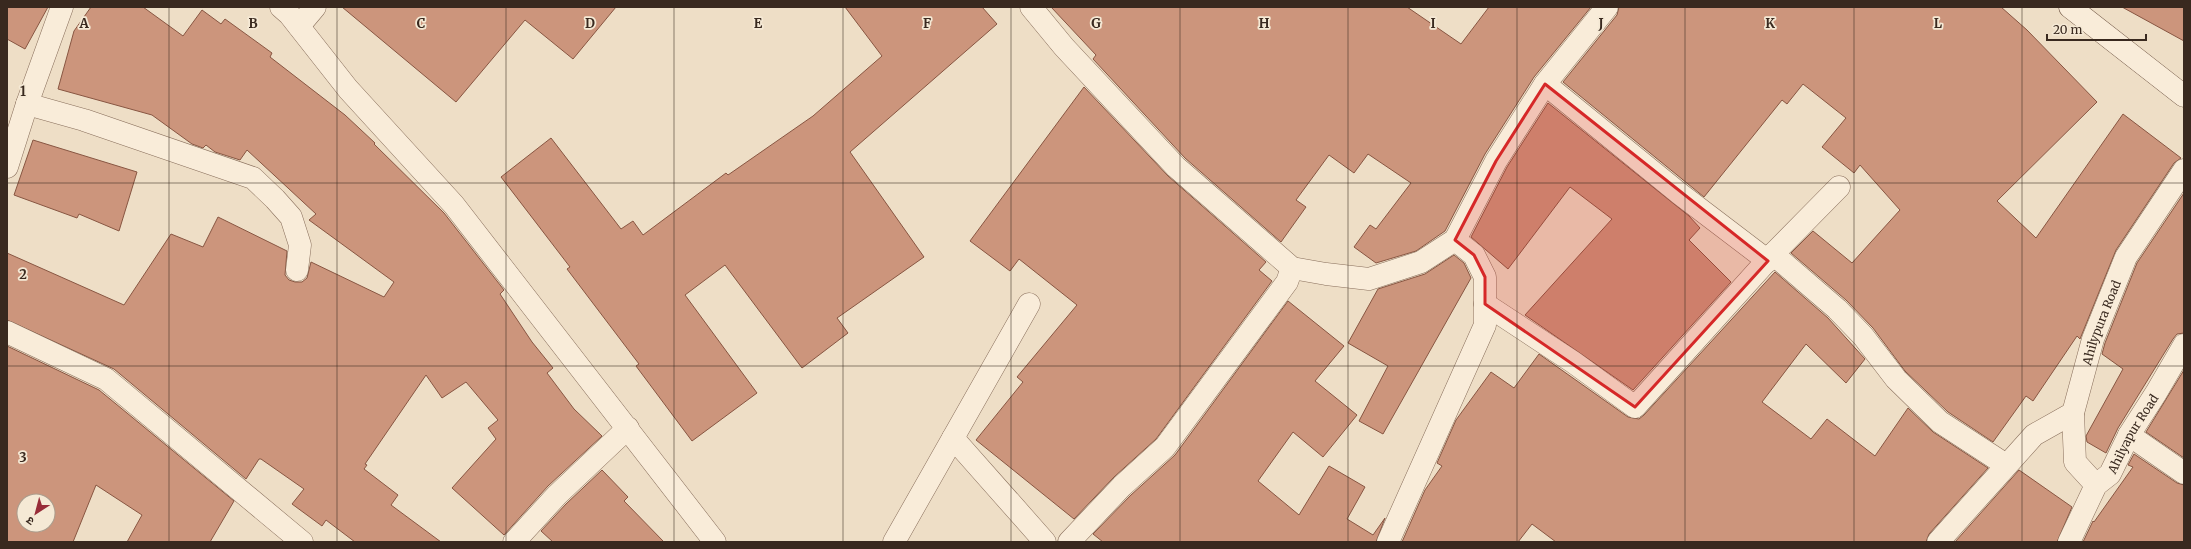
<svg xmlns="http://www.w3.org/2000/svg" width="2191" height="549" font-family="Merriweather,'Noto Sans Devanagari',serif">
<style>
.building{fill:#cc957c;stroke:#885642;fill-rule:evenodd}
.lines{fill:none;stroke-linecap:round;stroke-linejoin:round}
.minor-casing{stroke:#896f5c;stroke-width:23}
.tertiary-casing{stroke:#896f5c;stroke-width:23}
.secondary-casing{stroke:#6b503f;stroke-width:23}
.minor{stroke:#f9ecd9;stroke-width:22}
.tertiary{stroke:#f9ecd9;stroke-width:22}
.secondary{stroke:#f9ecd9;stroke-width:22}
.marked{fill:#d62828;fill-opacity:0.2;stroke:#d62828;stroke-width:3;stroke-linejoin:round}
.grid{fill:none;stroke:#39291f;stroke-width:1;stroke-opacity:0.55}
.labels{text-anchor:middle;dominant-baseline:central;stroke-width:3.5;stroke-linejoin:round;paint-order:stroke}
.street-label{font-size:12px;fill:#39291f;stroke:#f5e9d5}
.grid-label{font-size:13px;text-anchor:middle;font-weight:bold;fill:#39291f;stroke:#f5e9d5;stroke-width:3.5;stroke-linejoin:round;paint-order:stroke}
</style>
<rect width="100%" height="100%" fill="#eedec6"/>
<!-- building -->
<path class="building" d="M 7,7 L 48,7 L 25,49 L 7,39 Z
M 91,7 L 143,7 L 183,36 L 202,10 L 221,24 L 225,19 L 272,53 L 270,57 L 345,115 L 375,143 L 374,144 L 444,213 L 504,290 L 500,294 L 532,342 L 553,368 L 547,373 L 574,409 L 602,436 L 548,486 L 504,535 L 452,488 L 496,439 L 488,428 L 498,420 L 466,382 L 442,398 L 426,375 L 365,464 L 367,465 L 364,469 L 398,495 L 391,505 L 441,542 L 355,542 L 326,520 L 322,526 L 292,504 L 304,489 L 261,459 L 259,459 L 246,479 L 114,369 L 7,320 L 7,253 L 124,305 L 171,234 L 203,247 L 218,217 L 287,251 L 285,275 L 289,280 L 295,282 L 302,282 L 307,278 L 311,262 L 384,297 L 394,282 L 309,220 L 316,214 L 247,150 L 240,160 L 215,152 L 206,145 L 203,148 L 192,144 L 152,115 L 58,89 L 74,31 Z
M 342,7 L 616,7 L 573,59 L 525,20 L 456,102 Z
M 845,7 L 982,7 L 997,24 L 850,152 L 924,257 L 837,318 L 848,333 L 802,368 L 725,265 L 685,295 L 757,393 L 692,441 L 636,366 L 639,364 L 567,269 L 570,267 L 501,177 L 551,138 L 621,229 L 633,221 L 643,235 L 726,173 L 728,175 L 813,116 L 882,56 Z
M 1051,7 L 1407,7 L 1461,44 L 1489,7 L 1591,7 L 1534,77 L 1485,154 L 1445,231 L 1416,251 L 1376,263 L 1354,247 L 1370,225 L 1376,229 L 1411,183 L 1368,154 L 1354,173 L 1329,155 L 1296,200 L 1306,207 L 1281,242 L 1185,158 L 1093,59 L 1096,55 Z
M 1619,7 L 2001,7 L 2027,30 L 2097,102 L 1997,201 L 2036,238 L 2123,114 L 2181,158 L 2174,163 L 2116,250 L 2080,339 L 2077,336 L 2033,401 L 2026,396 L 1993,442 L 1948,412 L 1905,371 L 1873,328 L 1846,300 L 1791,253 L 1813,231 L 1852,263 L 1900,210 L 1860,165 L 1854,173 L 1822,147 L 1846,118 L 1803,84 L 1787,104 L 1782,100 L 1704,197 L 1563,82 L 1617,15 Z
M 2122,7 L 2184,7 L 2184,41 Z
M 1084,87 L 1168,176 L 1266,262 L 1259,270 L 1272,281 L 1156,439 L 1114,477 L 1074,519 L 976,440 L 1023,382 L 1017,377 L 1077,305 L 1019,259 L 1010,271 L 970,241 Z
M 1548,103 L 1689,216 L 1700,228 L 1689,240 L 1731,282 L 1633,390 L 1525,315 L 1612,219 L 1570,187 L 1508,269 L 1471,237 L 1507,167 Z
M 33,140 L 137,172 L 119,231 L 79,214 L 77,218 L 14,195 Z
M 2184,193 L 2184,333 L 2177,334 L 2173,339 L 2118,428 L 2106,453 L 2087,442 L 2086,436 L 2123,369 L 2102,354 L 2105,343 L 2137,263 Z
M 1454,255 L 1464,263 L 1471,278 L 1383,434 L 1359,421 L 1388,366 L 1348,343 L 1378,289 L 1425,274 Z
M 1775,272 L 1828,318 L 1865,359 L 1846,383 L 1806,344 L 1762,402 L 1811,439 L 1827,419 L 1875,456 L 1908,408 L 1933,432 L 1988,468 L 1929,534 L 1926,542 L 1556,542 L 1532,524 L 1518,542 L 1402,542 L 1425,490 L 1442,466 L 1437,463 L 1456,420 L 1491,372 L 1514,388 L 1539,354 L 1628,417 L 1639,419 L 1644,415 Z
M 1288,301 L 1344,346 L 1315,381 L 1357,415 L 1323,457 L 1293,432 L 1258,481 L 1299,515 L 1329,466 L 1365,487 L 1347,519 L 1373,535 L 1385,518 L 1376,542 L 1103,542 L 1093,534 L 1131,495 L 1175,455 Z
M 7,346 L 99,390 L 234,501 L 210,542 L 127,542 L 142,515 L 96,485 L 73,542 L 7,542 ZM 24,501 L 48,501 L 48,525 L 24,525 Z
M 2184,370 L 2184,458 L 2146,432 Z
M 2134,454 L 2177,483 L 2184,485 L 2184,542 L 2083,542 L 2093,521 L 2094,522 L 2133,467 L 2128,465 Z
M 602,470 L 628,497 L 624,501 L 664,542 L 553,542 L 541,531 L 566,504 Z
M 2019,470 L 2072,507 L 2057,542 L 1955,542 Z"/>
<g class="lines">
<defs>
<g id="minor">
<path d="M 281,7 L 289,14 L 348,89 L 454,205 L 715,542"/>
<path d="M 1031,7 L 1064,47 L 1176,167 L 1292,268 L 1326,274 L 1369,279 L 1421,262 L 1455,240 L 1496,161 L 1545,84 L 1607,7"/>
<path d="M 299,26 L 315,7"/>
<path d="M 1545,84 L 1680,194 L 1768,261"/>
<path d="M 27,104 L 84,120 L 253,178 L 275,199 L 291,217 L 300,245 L 297,270"/>
<path d="M 1773,254 L 1837,309 L 1863,336 L 1896,379 L 1940,422 L 2006,465"/>
<path d="M 1485,304 L 1573,362 L 1635,407 L 1773,254 L 1839,187"/>
<path d="M 7,332 L 106,379 L 302,542"/>
<path d="M 2129,435 L 2184,473"/>
<path d="M 953,438 L 1045,542"/>
<path id="s1" d="M 2096,485 L 2075,462 L 2073,413 L 2093,339 L 2126,257 L 2184,170"/>
<path d="M 514,542 L 557,495 L 628,428"/>
<path d="M 894,542 L 1029,304"/>
<path d="M 1069,542 L 1122,486 L 1165,447 L 1287,282 L 1292,268"/>
<path d="M 1388,542 L 1485,325 L 1485,277 L 1474,255 L 1455,240"/>
<path d="M 1938,542 L 2034,435 L 2073,413"/>
<path id="s2" d="M 2069,542 L 2096,485 L 2110,474 L 2129,435 L 2156,393 L 2184,345"/>
</g>
<path id="tertiary" d="M 7,167 L 27,104 L 62,7"/>
<path id="secondary" d="M 2070,7 L 2184,96"/>
</defs>
<!-- minor casing -->
<use href="#minor" class="minor-casing"/>
<!-- tertiary casing -->
<use href="#tertiary" class="tertiary-casing"/>
<!-- secondary casing -->
<use href="#secondary" class="secondary-casing"/>
<!-- minor -->
<use href="#minor" class="minor"/>
<!-- tertiary -->
<use href="#tertiary" class="tertiary"/>
<!-- secondary -->
<use href="#secondary" class="secondary"/>
</g>
<!-- marked area -->
<path class="marked" d="M 1545,84 L 1768,261 L 1635,407 L 1485,304 L 1485,277 L 1474,255 L 1455,240 L 1496,161 Z"/>
<!-- grid -->
<path class="grid" d="M 169,7 L 169,542M 337,7 L 337,542M 506,7 L 506,542M 674,7 L 674,542M 843,7 L 843,542M 1011,7 L 1011,542M 1180,7 L 1180,542M 1348,7 L 1348,542M 1517,7 L 1517,542M 1685,7 L 1685,542M 1854,7 L 1854,542M 2022,7 L 2022,542M 7,183 L 2184,183M 7,366 L 2184,366"/>
<g class="labels">
<!-- street labels -->
<g class="street-label">
<text stroke="none"><textPath href="#s1" startOffset="175">Ahilypura Road</textPath></text>
<text stroke="none"><textPath href="#s2" startOffset="127">Ahilyapur Road</textPath></text>
</g>
</g>
<g class="grid-label">
<text x="84" y="28">A</text>
<text x="253" y="28">B</text>
<text x="421" y="28">C</text>
<text x="590" y="28">D</text>
<text x="758" y="28">E</text>
<text x="927" y="28">F</text>
<text x="1096" y="28">G</text>
<text x="1264" y="28">H</text>
<text x="1433" y="28">I</text>
<text x="1601" y="28">J</text>
<text x="1770" y="28">K</text>
<text x="1938" y="28">L</text>
<text x="23" y="96">1</text>
<text x="23" y="279">2</text>
<text x="23" y="462">3</text>
</g>
<!-- border -->
<rect width="2191" height="549" fill="none" stroke="#39291f" stroke-width="16"/>
<!-- north arrow -->
<g transform="translate(36 513) rotate(216)"><circle r="19" fill="#f5e9d5" stroke="#aa9c8c"/>
<path d="M0-3L7 15L0 10L-7 15Z" fill="#982c38"/>
<text y="-6" font-size="11" font-weight="bold" text-anchor="middle" fill="#39291f">उ</text>
</g>
<!-- scale -->
<path d="M2047 34v6h99v-6" fill="none" stroke="#39291f" stroke-width="2"/>
<text x="2053" y="34" font-size="12" fill="#39291f" stroke="#f5e9d5" stroke-width="3" paint-order="stroke">20 m</text>
</svg>
